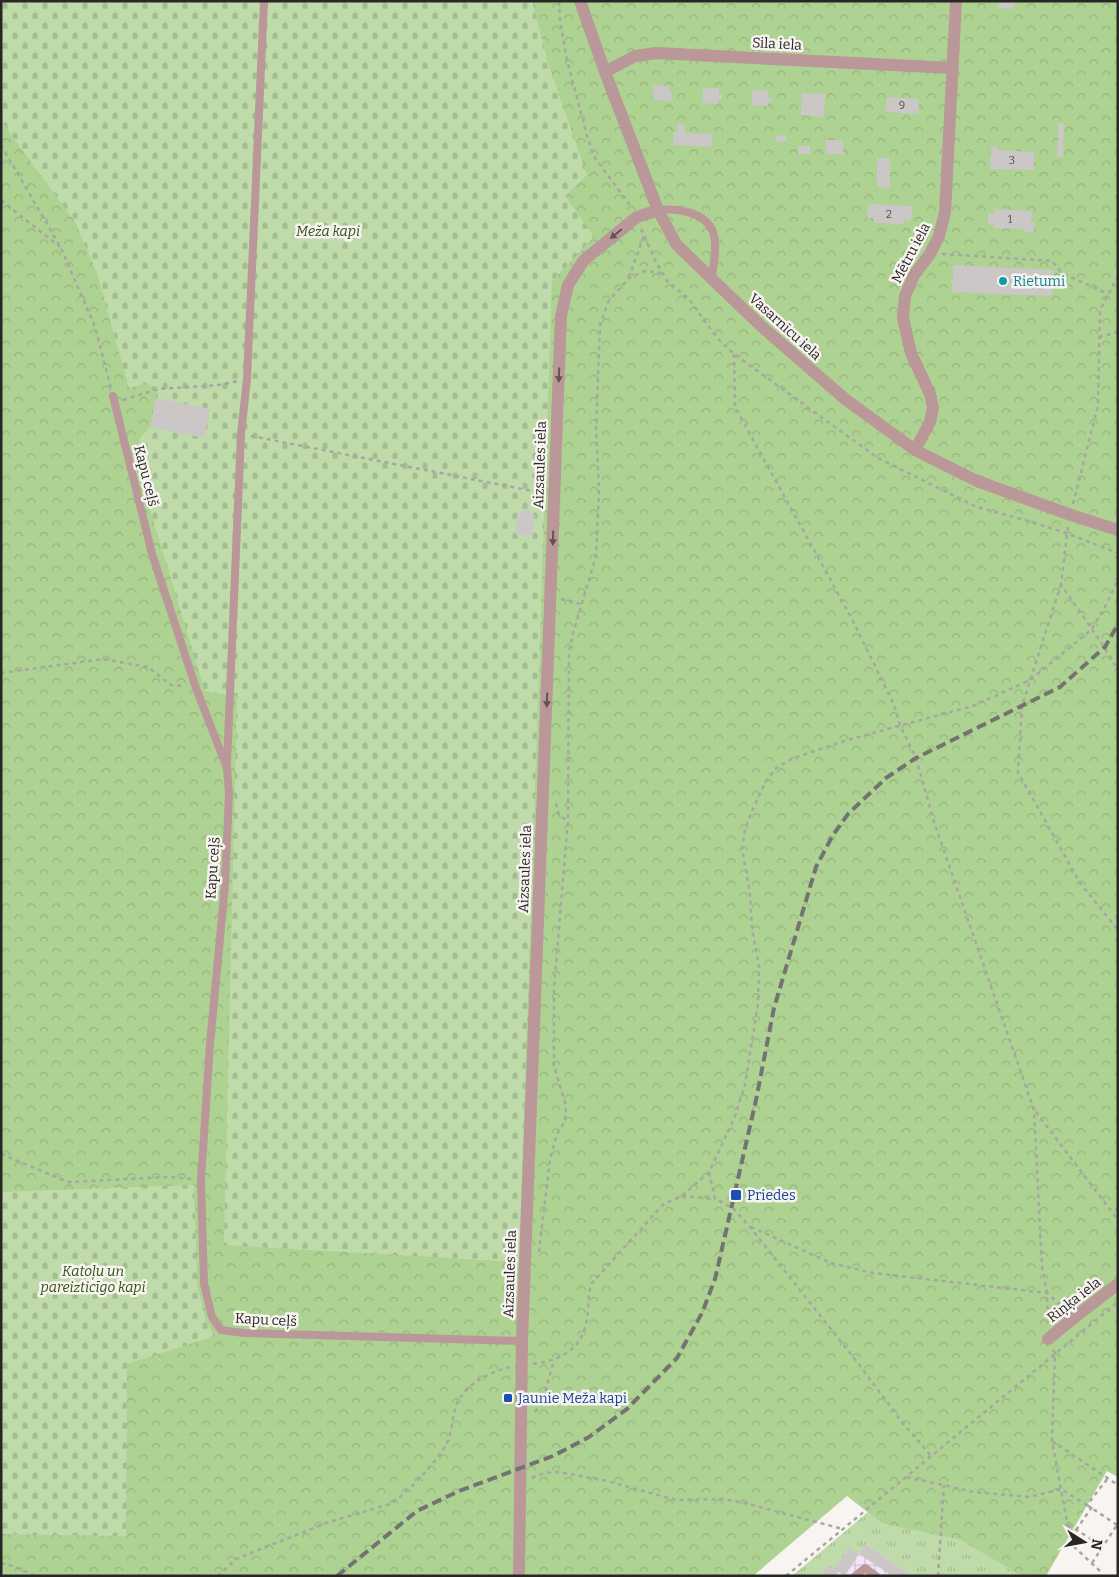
<svg xmlns="http://www.w3.org/2000/svg" width="1119" height="1577" font-family="Bitter,serif">
<style>
.industrial{fill:url(#industrial-grid)}
.grass{fill:url(#grass-tufts)}
.forest{fill:url(#forest-crowns)}
.cemetery{fill:url(#cemetery-stones)}
.building{fill:#ccc7c7}
.lines{fill:none;stroke-linecap:round;stroke-linejoin:round}
.path{stroke:#a8a6a3;stroke-width:2.5;stroke-dasharray:4 4;stroke-linecap:butt}
.service{stroke:#ba9799;stroke-width:8}
.minor{stroke:#ba9799;stroke-width:12}
.tertiary{stroke:#ba9799;stroke-width:12}
.rail{stroke:#757372;stroke-width:4;stroke-dasharray:10 5;stroke-linecap:butt}
.oneway{fill:#625454}
.culture-dot{fill:#0f9aa8;stroke:#f8f4f1;stroke-width:2}
.transit-dot{fill:#1a4fb4;stroke:#f8f4f1;stroke-width:2}
.labels{text-anchor:middle;dominant-baseline:central;stroke-width:5;stroke-linejoin:round;paint-order:stroke}
.number-label{font-size:11px;fill:#514f4e}
.street-label{font-size:14px;fill:#282726;stroke:#f8f4f1}
.park-label{font-size:14px;font-style:italic;fill:#32510f;stroke:#f8f4f1}
.culture-label{font-size:14px;fill:#0d838f;stroke:#f8f4f1;text-anchor:start}
.transit-label{font-size:14px;fill:#164399;stroke:#f8f4f1;text-anchor:start}
</style>
<defs>
<pattern id="industrial-grid" width="8" height="8" patternUnits="userSpaceOnUse" patternTransform="scale(1.25)"><rect width="8" height="8" fill="#f3e5f9"/><path d="M0 4h8M4 0v8" fill="none" stroke="#d0c4d5"/></pattern>
<pattern id="grass-tufts" width="24" height="20" patternUnits="userSpaceOnUse" patternTransform="scale(1.25)"><rect width="24" height="20" fill="#bfdbaa"/><path d="M3 7l-1-3M5 7V3M7 7l1-3M15 17l-1-3M17 17v-4M19 17l1-3" fill="none" stroke="#a4bc92"/></pattern>
<pattern id="forest-crowns" width="20" height="18" patternUnits="userSpaceOnUse" patternTransform="scale(1.25)"><rect width="20" height="18" fill="#aed292"/><path d="M2 6a3 3 0 1 1 6 0M12 15a3 3 0 1 1 6 0" fill="none" stroke="#96b47e"/></pattern>
<pattern id="cemetery-stones" width="16" height="16" patternUnits="userSpaceOnUse" patternTransform="scale(1.25)"><rect width="16" height="16" fill="#bfdbaa"/><path d="M2 7V4a2 2 0 0 1 4 0v3zM10 15v-3a2 2 0 0 1 4 0v3z" fill="#a4bc92"/></pattern>
</defs>
<rect width="100%" height="100%" fill="#f8f4f1"/>
<!-- industrial -->
<path class="industrial" d="M 866,1544 L 913,1576 L 820,1576 L 827,1565 L 834,1569 Z"/>
<!-- grass -->
<path class="grass" d="M 868,1512 L 883,1524 L 962,1540 L 1021,1576 L 913,1576 L 866,1544 L 859,1554 L 849,1548 L 834,1570 L 827,1565 L 820,1576 L 792,1576 Z"/>
<!-- forest -->
<path class="forest" d="M 1,1 L 1118,1 L 1118,1477 L 1107,1471 L 1046,1576 L 1021,1576 L 961,1540 L 883,1524 L 847,1496 L 753,1576 L 1,1576 Z"/>
<!-- cemetery -->
<path class="cemetery" d="M 1,1 L 532,1 L 548,63 L 587,175 L 565,196 L 594,237 L 552,281 L 519,1262 L 224,1245 L 237,696 L 205,691 L 135,460 L 140,438 L 150,427 L 158,387 L 143,384 L 129,388 L 97,273 L 75,222 L 1,121 Z
M 194,1185 L 197,1285 L 206,1322 L 215,1336 L 127,1364 L 126,1536 L 1,1534 L 1,1192 Z"/>
<!-- building -->
<path class="building" d="M 999,1 L 1014,1 L 1014,9 L 998,8 Z
M 653,85 L 670,86 L 669,92 L 672,92 L 672,101 L 653,100 Z
M 703,88 L 719,88 L 719,95 L 722,95 L 722,100 L 718,99 L 718,104 L 702,103 Z
M 752,90 L 769,91 L 768,97 L 772,98 L 771,102 L 768,102 L 768,106 L 752,105 Z
M 802,93 L 825,94 L 824,117 L 801,115 Z
M 887,97 L 919,99 L 918,114 L 886,112 Z
M 1059,123 L 1064,123 L 1063,157 L 1057,157 Z
M 678,124 L 685,124 L 685,133 L 712,134 L 712,147 L 673,145 L 674,132 L 677,132 Z
M 776,135 L 786,136 L 786,142 L 775,142 Z
M 826,140 L 843,140 L 843,154 L 826,154 Z
M 798,146 L 810,146 L 810,154 L 798,154 Z
M 991,147 L 998,147 L 998,150 L 1034,152 L 1034,170 L 990,169 Z
M 877,158 L 890,158 L 890,188 L 877,187 Z
M 868,204 L 912,206 L 911,220 L 904,219 L 904,224 L 874,223 L 874,218 L 867,218 Z
M 995,209 L 1032,211 L 1031,222 L 1034,222 L 1034,233 L 1024,232 L 1024,229 L 994,228 L 994,224 L 988,224 L 988,213 L 995,213 Z
M 953,265 L 1054,270 L 1052,296 L 952,292 Z
M 156,398 L 210,409 L 204,438 L 150,427 Z
M 523,509 L 530,510 L 530,515 L 535,515 L 532,536 L 515,534 L 518,513 L 522,514 Z
M 866,1544 L 913,1576 L 892,1576 L 859,1554 Z
M 849,1547 L 859,1554 L 845,1576 L 838,1572 L 836,1576 L 820,1576 L 827,1565 L 834,1570 Z"/>
<g class="lines">
<!-- path -->
<path class="path" d="M 559,1 L 560,20 L 567,60 L 587,136 L 595,158 L 632,208
M 1,145 L 61,248 L 95,327 L 111,388
M 1,200 L 60,247
M 641,229 L 656,262 L 667,281 L 689,299 L 717,338 L 734,354 L 878,458 L 977,507 L 1025,520 L 1066,533 L 1118,553
M 942,254 L 1052,261 L 1062,273 L 1108,294
M 629,278 L 644,235
M 1099,337 L 1118,332
M 734,354 L 735,407 L 852,619 L 894,705 L 900,725 L 916,758 L 935,825 L 1034,1110 L 1042,1267 L 1047,1293 L 1048,1323
M 123,400 L 158,389 L 219,385 L 238,381
M 251,436 L 543,493
M 1073,504 L 1098,406 L 1100,310 L 1118,276
M 1068,527 L 1061,584 C 1080,613 1101,640 1118,670
M 1061,584 L 1022,706 L 1018,772 L 1080,883 L 1118,930
M 561,599 L 581,604
M 1,673 L 103,659 L 148,667 L 171,685 L 184,686
M 556,803 C 558,813 558,817 568,820
M 1036,1112 L 1118,1220
M 1,1154 L 68,1182 L 170,1177 L 192,1179
M 709,1172 L 715,1199 L 733,1208 L 750,1227 L 857,1362 L 902,1422 L 931,1456
M 682,1196 L 715,1199
M 751,1227 L 831,1263 L 873,1273 L 1047,1293 L 1065,1309
M 539,1252 L 550,1159 L 557,1134 L 565,1121 L 566,1106 L 554,1066 L 554,987 L 568,820 L 569,652 L 573,633 L 596,556 L 599,490 L 596,430 L 600,325 L 608,302 L 629,278 L 645,271 L 662,273
M 1053,1350 L 1055,1353 L 1052,1441 L 1071,1544 L 1100,1571 L 1101,1576
M 533,1364 C 567,1359 586,1346 588,1309 C 589,1298 588,1293 592,1283 L 657,1211 L 664,1204 L 682,1196 L 709,1172 L 734,1119 L 745,1085 L 758,1004 L 759,967 L 752,929 L 750,893 L 742,848 L 745,829 L 753,809 L 765,783 L 775,769 L 791,759 L 847,740 L 973,706 L 1030,680 L 1091,630 L 1105,607 L 1118,580
M 535,1412 L 542,1403 L 554,1360
M 1052,1441 L 1118,1485
M 907,1477 L 974,1492 L 1030,1497 L 1061,1489 L 1087,1505 L 1108,1478
M 532,1478 L 544,1473 L 559,1472 L 607,1481 L 676,1500 L 724,1499 L 744,1503 L 843,1529
M 1087,1505 L 1117,1525
M 1068,1525 L 1103,1546
M 1076,1530 L 1092,1507
M 1,1563 L 13,1566 L 35,1576
M 1092,1563 L 1117,1525
M 218,1576 L 236,1559 L 326,1523 L 390,1504 C 405,1496 440,1458 447,1443 C 452,1432 452,1420 455,1409 C 461,1386 489,1372 510,1367
M 786,1576 L 1118,1302
M 938,1576 L 944,1485"/>
<!-- service -->
<path class="service" d="M 658,210 C 676,208 705,211 713,232 C 718,246 713,264 712,279
M 113,396 L 152,554 L 196,688 L 227,768 L 229,794 L 225,885 L 210,1044 L 201,1180 L 204,1284 L 212,1317 L 221,1330 L 244,1333 L 522,1341
M 227,763 L 241,434 L 247,379 L 264,1
M 855,1576 L 865,1568 L 876,1576"/>
<!-- minor -->
<path class="minor" d="M 605,72 L 635,56 L 656,53 L 952,68
M 915,450 L 930,422 L 933,408 L 930,394 L 911,353 L 903,318 L 905,296 L 914,275 L 930,254 L 939,236 L 945,213 L 956,1
M 1048,1339 L 1075,1317 L 1118,1284
M 519,1576 L 522,1341 L 561,316 L 568,285 L 584,260 L 637,217 L 658,210"/>
<!-- tertiary -->
<path class="tertiary" d="M 580,1 L 605,72 L 658,210 L 676,244 L 712,279 L 760,325 L 845,399 L 915,450 L 977,481 L 1071,515 L 1118,530"/>
<!-- rail -->
<path class="rail" d="M 337,1576 L 417,1511 L 459,1491 L 553,1456 L 589,1437 L 627,1409 L 677,1358 L 702,1313 L 715,1279 L 756,1100 L 774,1008 L 816,867 L 833,835 L 848,814 L 886,778 L 916,758 L 1060,687 L 1105,647 L 1118,624"/>
</g>
<!-- one-way arrows -->
<defs><path id="oneway-solid" d="M-6-.8H1V-3.2L6.5 0L1 3.2V.8H-6Z" transform="scale(1.25)"/></defs>
<g class="oneway">
<use href="#oneway-solid" transform="translate(616 234) rotate(141)"/>
<use href="#oneway-solid" transform="translate(559 375) rotate(92)"/>
<use href="#oneway-solid" transform="translate(553 538) rotate(92)"/>
<use href="#oneway-solid" transform="translate(547 700) rotate(92)"/>
</g>
<!-- markers -->
<circle class="culture-dot" cx="1003" cy="281" r="5"/>
<g class="transit-dot">
<rect x="730" y="1189" width="12" height="12" rx="2.5"/>
<rect x="503" y="1393" width="10" height="10" rx="2.5"/>
</g>
<g class="labels">
<!-- number labels -->
<g class="number-label">
<text x="902" y="105">9</text>
<text x="1012" y="160">3</text>
<text x="889" y="214">2</text>
<text x="1010" y="219">1</text>
</g>
<!-- street labels -->
<g class="street-label">
<text transform="translate(777 44) rotate(3)">Sila iela</text>
<text transform="translate(911 253) rotate(-62)">Mētru iela</text>
<text transform="translate(785 327) rotate(42)">Vasarnīcu iela</text>
<text transform="translate(540 465) rotate(-88)">Aizsaules iela</text>
<text transform="translate(146 476) rotate(76)">Kapu ceļš</text>
<text transform="translate(213 868) rotate(-86)">Kapu ceļš</text>
<text transform="translate(525 869) rotate(-88)">Aizsaules iela</text>
<text transform="translate(510 1274) rotate(-88)">Aizsaules iela</text>
<text transform="translate(1074 1300) rotate(-38)">Riņķa iela</text>
<text transform="translate(266 1320) rotate(3)">Kapu ceļš</text>
</g>
<!-- park labels -->
<g class="park-label">
<text x="328" y="231">Meža kapi</text>
<text x="93" y="1271">Katoļu un<tspan x="93" dy="16">pareizticīgo kapi</tspan></text>
</g>
<!-- culture labels -->
<g class="culture-label">
<text x="1013" y="281">Rietumi</text>
</g>
<!-- transit labels -->
<g class="transit-label">
<text x="747" y="1195">Priedes</text>
<text x="518" y="1398">Jaunie Meža kapi</text>
</g>
</g>
<!-- border -->
<rect width="1119" height="1577" fill="none" stroke="#282726" stroke-width="5"/>
<!-- north arrow -->
<g transform="translate(1084 1542) rotate(101)" stroke="#f8f4f1" stroke-width="4" paint-order="stroke">
<path d="M0-4L9 19L0 12L-9 19Z" fill="#282726"/>
<text y="-8" font-size="14" font-weight="bold" text-anchor="middle" fill="#282726">N</text>
</g>
</svg>
